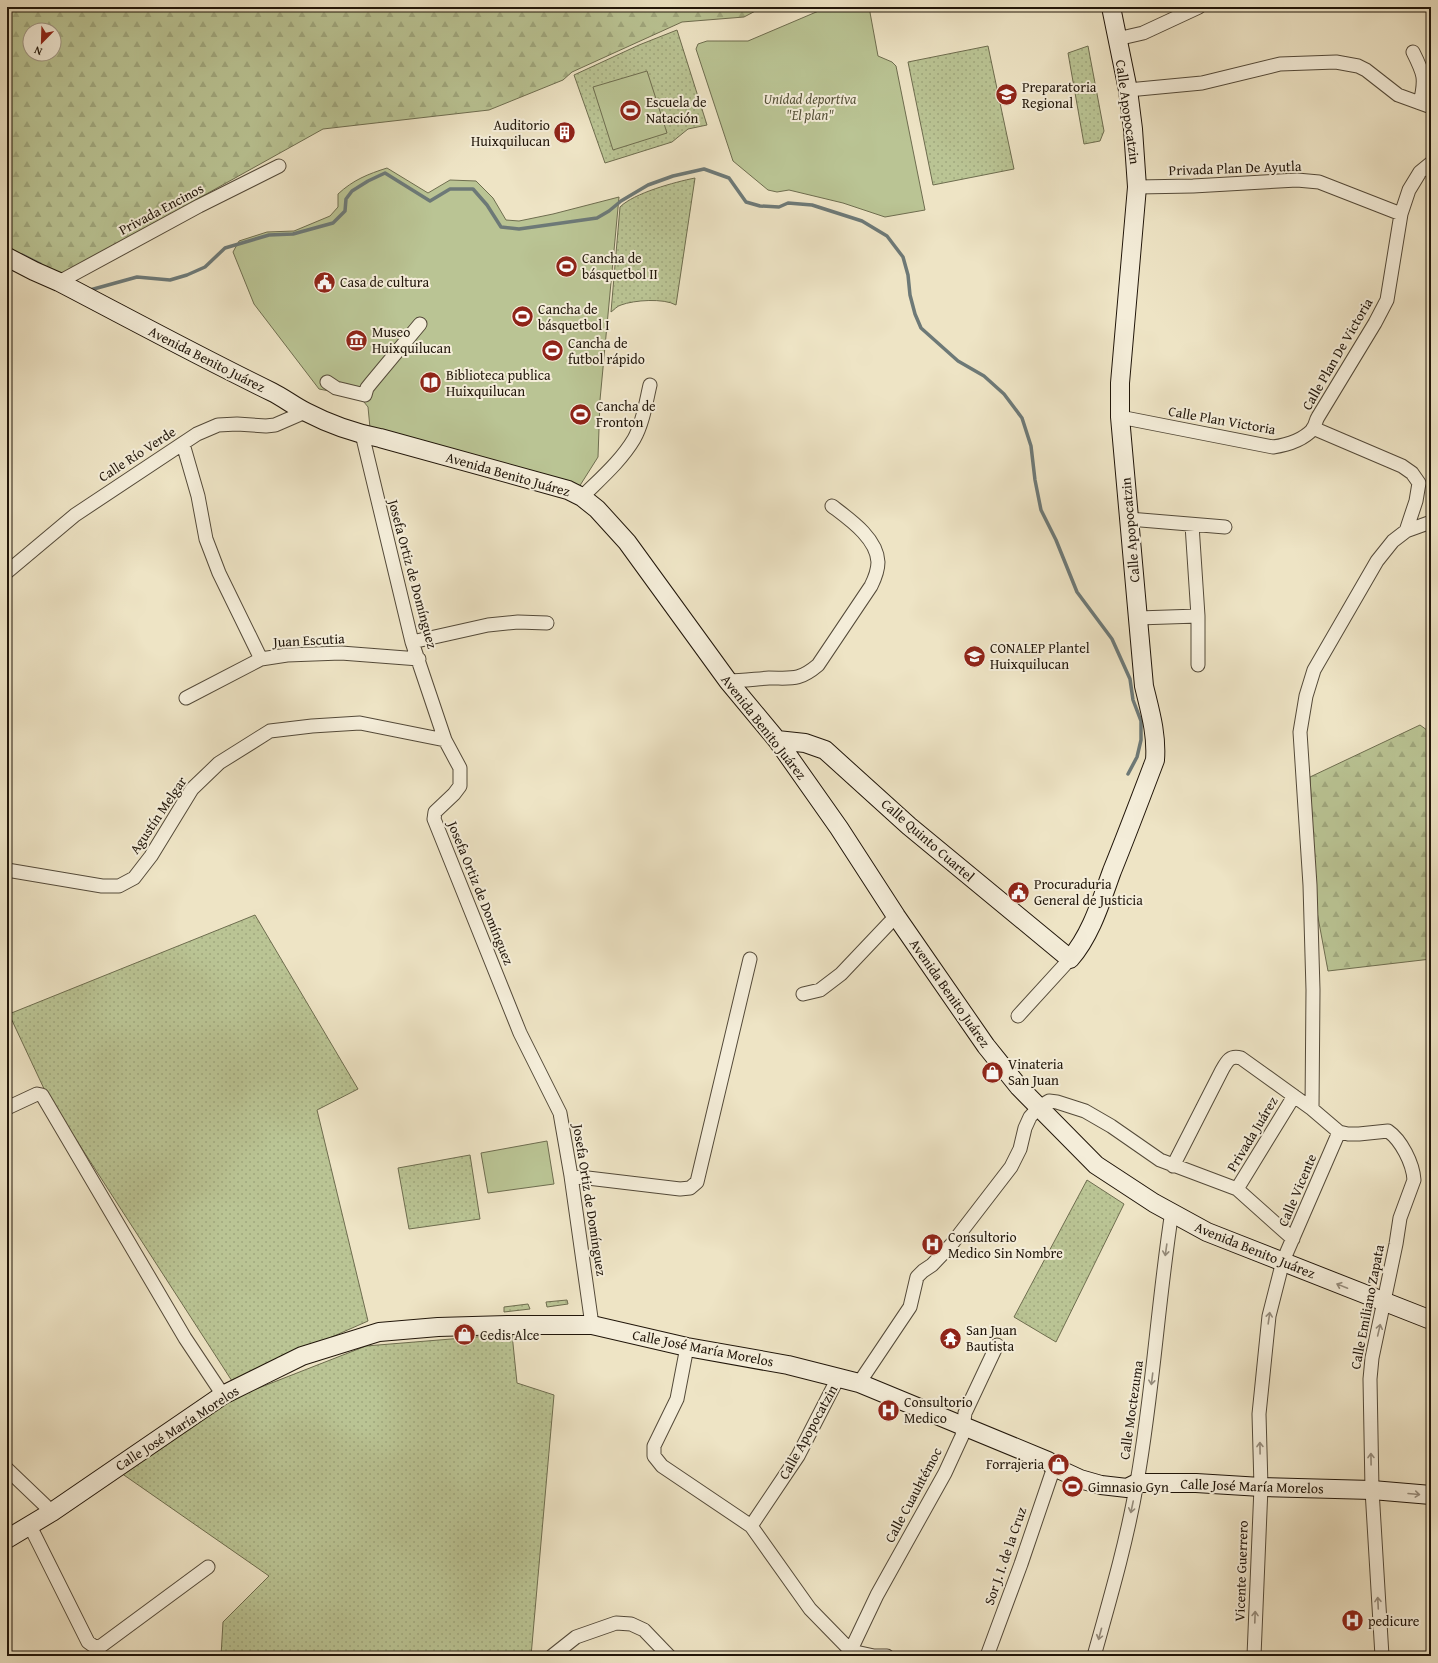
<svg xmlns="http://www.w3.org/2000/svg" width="1438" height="1663" font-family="'Gentium Book Plus',serif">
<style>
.grass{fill:url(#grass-dots);stroke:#6e6d4f}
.forest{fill:url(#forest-firs);stroke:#6e6d4f;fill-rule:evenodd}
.park{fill:#bac494;stroke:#6e6d4f}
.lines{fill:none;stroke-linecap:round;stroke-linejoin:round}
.stream{stroke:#6d7977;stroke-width:3.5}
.minor-casing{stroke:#544a39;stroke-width:15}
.secondary-casing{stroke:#21160a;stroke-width:20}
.minor{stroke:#f4edd9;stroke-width:13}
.secondary{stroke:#f4edd9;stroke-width:18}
.oneway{stroke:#958c7c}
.labels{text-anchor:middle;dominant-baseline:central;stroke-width:4;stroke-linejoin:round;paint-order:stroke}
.poi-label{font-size:14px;fill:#21160a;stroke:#f4edd9;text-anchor:start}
.park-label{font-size:14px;font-style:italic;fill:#57533a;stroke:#f4edd9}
.street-label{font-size:14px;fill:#21160a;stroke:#f4edd9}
</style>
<defs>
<pattern id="grass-dots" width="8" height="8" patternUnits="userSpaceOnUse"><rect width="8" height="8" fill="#bac494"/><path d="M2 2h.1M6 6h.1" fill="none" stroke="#a0a87e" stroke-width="1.8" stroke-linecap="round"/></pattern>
<pattern id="forest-firs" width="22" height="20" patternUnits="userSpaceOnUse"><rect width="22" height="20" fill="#bac494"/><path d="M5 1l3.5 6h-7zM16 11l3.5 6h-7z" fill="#a0a87e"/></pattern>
</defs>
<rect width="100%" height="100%" fill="#eee4c5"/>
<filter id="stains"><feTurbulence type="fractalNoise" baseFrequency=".005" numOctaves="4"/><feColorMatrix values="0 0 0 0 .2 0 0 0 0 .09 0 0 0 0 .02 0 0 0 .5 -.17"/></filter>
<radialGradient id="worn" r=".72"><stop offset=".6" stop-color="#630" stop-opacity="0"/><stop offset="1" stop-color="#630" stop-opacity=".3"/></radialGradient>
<!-- grass -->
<path class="grass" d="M 677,30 L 707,125 L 688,129 L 672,142 L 605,163 L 574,75 L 639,45 Z
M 988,46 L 1014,169 L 933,185 L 908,62 Z
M 1088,46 L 1104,131 L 1100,141 L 1084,144 L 1068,53 Z
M 695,178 L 676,305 C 664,298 634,300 621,305 C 617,306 614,310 611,312 L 620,207 C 634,193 675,182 695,178 Z
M 255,915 L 358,1089 L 317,1110 L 368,1321 L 232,1381 L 46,1093 L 9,1014 Z
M 470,1155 L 480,1219 L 409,1229 L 398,1168 Z
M 1087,1180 L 1124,1204 L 1056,1342 L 1014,1317 Z
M 567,1300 L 568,1304 L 547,1307 L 546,1302 Z
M 528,1304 L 530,1309 L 504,1312 L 504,1307 Z
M 512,1334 L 517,1383 L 554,1395 L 531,1656 L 221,1656 L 223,1622 L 269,1576 L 121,1473 L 228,1400 L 366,1346 Z"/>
<!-- forest -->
<path class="forest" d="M 7,7 L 763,7 L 744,17 L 682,22 L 572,72 L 563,80 L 489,110 L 323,129 L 52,280 L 7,253 ZM 30,30 L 54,30 L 54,54 L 30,54 Z
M 1420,725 L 1431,733 L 1431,959 L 1328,971 L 1317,912 L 1310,777 Z"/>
<!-- park -->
<path class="park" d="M 828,7 L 869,7 L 878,56 L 892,62 L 896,66 L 925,210 L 885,217 L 843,203 L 789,190 L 777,192 L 768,190 L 733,161 L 696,49 L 698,44 L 707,41 L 748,41 Z
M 647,71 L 667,133 L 613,150 L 593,87 Z
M 387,168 L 428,193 L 450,180 L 476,181 L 493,198 L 506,220 L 519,221 L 553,214 L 619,197 L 600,400 L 598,457 L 579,487 L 370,428 L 368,407 L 360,397 L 319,389 L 254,304 L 233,252 L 239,241 L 267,232 L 294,231 L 330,216 L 338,207 L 338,194 C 353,180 368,174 387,168 Z
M 547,1141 L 554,1184 L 488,1193 L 481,1153 Z"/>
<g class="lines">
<!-- stream -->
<path class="stream" d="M 22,255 L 40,264
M 90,290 L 137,277 L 170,280 L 187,275 L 205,267 L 225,248 L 269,235 L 293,234 L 333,223 L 345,211 L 346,199 L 352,191 L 368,181 L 385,173 L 430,201 L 450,189 L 473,189 L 487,205 L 501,227 L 519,229 L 597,218 L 609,211 L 621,201 L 648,185 L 673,176 L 704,169 L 729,178 L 746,202 L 760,206 L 779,207 L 788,203 L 812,205 L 862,221 L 887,236 L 903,257 L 908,275 L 910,295 L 915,314 L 921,328 L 958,361 L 984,376 L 1004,394 L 1022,418 L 1031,446 L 1035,480 L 1041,510 L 1056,540 L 1077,592 L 1112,639 L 1130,679 L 1133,700 L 1141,721 L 1141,740 L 1137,757 L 1128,774"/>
<defs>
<path id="minor" d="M 1117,39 L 1143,33 L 1199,7
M 1413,52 C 1424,74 1426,78 1420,103
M 1128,90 L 1202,83 L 1280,64 L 1336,62 L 1358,66 L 1366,70 L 1398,95 L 1431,107
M 1137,187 L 1193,186 L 1297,180 L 1319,182 L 1401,214
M 59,282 L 199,206 L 279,166
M 327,382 L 336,388 L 365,395 L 367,388 L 371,383 L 420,324
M 1120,417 L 1273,447 C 1287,445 1303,440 1313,429 C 1315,426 1316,420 1318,417 L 1375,323 L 1387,300 L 1401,214 L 1409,190 L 1420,172 L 1431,163
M 1313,428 L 1402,466 L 1412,473 L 1419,483 L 1416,501 L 1406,531
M 362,434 L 412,642 L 445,740 L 460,768 L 460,786 L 454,794 L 435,812 L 434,819 L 520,1033 L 560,1113 L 571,1176 L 592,1325
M 183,444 L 198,496 L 206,539 L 219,573 L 261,659
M 582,497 C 600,479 621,461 634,439 C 643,423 646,402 650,385
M 1129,519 L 1225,527
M 1192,525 L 1198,616 L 1198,665
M 7,572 L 75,515 L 197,434 L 218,425 L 237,424 L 266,426 L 275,425 L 305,412
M 1138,618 L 1198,616
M 412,642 L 488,625 L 518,622 L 547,623
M 728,681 C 742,681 755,679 769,678 C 792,678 799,681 818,665 L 871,586 C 875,578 878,570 878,562 C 877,538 849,519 832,506
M 186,698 L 261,659 L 287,655 L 341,653 L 419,659
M 7,870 L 102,886 L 119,886 L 134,878 L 151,856 L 192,789 L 219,763 L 270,731 L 312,726 L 360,723 L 445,740
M 803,994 L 820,990 L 841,974 L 896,916
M 1018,1016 L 1070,959
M 7,1108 L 37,1094 L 42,1095 L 185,1338 L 223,1395
M 1312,1109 L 1313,990 L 1310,885 L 1300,732 L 1306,696 L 1314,670 L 1377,561 L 1393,541 L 1406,531 L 1431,522
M 1173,1166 L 1222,1070 C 1227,1061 1230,1055 1241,1058 L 1312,1109 L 1339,1132 L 1348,1134 L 1359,1134 L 1388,1131 C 1401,1140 1413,1163 1414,1180 L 1400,1218 L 1396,1244 L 1372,1358 L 1370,1379 L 1372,1490 L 1382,1656
M 571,1176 L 680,1189 L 690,1188 L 697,1182 L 750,959
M 1237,1189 L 1294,1096
M 687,1347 L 677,1399 L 654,1446 L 654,1456 L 662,1466 L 751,1526 L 810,1609 L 851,1651 L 874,1656 L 887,1656
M 859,1383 L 910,1307 L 917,1277 L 923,1271 L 932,1265 L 951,1245 L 1011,1167 L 1020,1149 L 1025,1128 L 1030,1117 L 1039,1107 L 1049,1101 L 1057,1102 L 1085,1111 L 1111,1126 L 1160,1160 L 1237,1189 L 1293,1239
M 7,1469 L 52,1512
M 30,1526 L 88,1642 L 95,1647 L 101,1646 L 208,1567
M 751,1526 L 798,1456 L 838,1378
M 552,1656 L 576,1637 L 616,1623 L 631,1624 L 644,1630 L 669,1656
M 848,1656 L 877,1595 L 945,1473 L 962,1436 L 965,1413 L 997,1345
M 987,1656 L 1021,1564 L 1054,1467
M 1094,1656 C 1110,1599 1127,1541 1137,1482 C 1153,1392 1158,1301 1172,1211
M 1254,1656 L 1261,1487 L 1259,1414 L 1269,1316 L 1283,1261 L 1339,1132"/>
<path id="secondary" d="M 7,257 L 34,271 L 59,282 C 130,319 200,357 272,392 C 284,398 294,406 306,412 C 329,424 354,433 380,438 L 568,490 L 582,497 L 597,509 L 627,542 L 728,681 L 777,740 L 839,828 L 896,916 L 986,1046 L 1019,1087 L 1096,1165 L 1154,1203 L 1207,1232 L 1431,1320
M 777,740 L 805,743 L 825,750 L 909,826 L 1070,959 C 1091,935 1101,901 1112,871 C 1127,834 1141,797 1155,760 C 1157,734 1150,711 1144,686 L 1120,417 L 1120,383 L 1137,187 L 1133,129 L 1128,90 L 1111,7
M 7,1539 L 52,1512 L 223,1395 L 302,1356 L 379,1332 L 438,1327 L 507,1325 L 592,1325 L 687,1347 L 788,1365 L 859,1383 L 1048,1461 L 1054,1467 L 1080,1479 L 1101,1485 L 1127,1488 L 1137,1483 L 1196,1483 L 1261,1487 L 1372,1490 L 1431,1495"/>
</defs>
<!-- minor casing -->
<use href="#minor" class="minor-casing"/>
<!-- secondary casing -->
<use href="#secondary" class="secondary-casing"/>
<!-- minor -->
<use href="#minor" class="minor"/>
<!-- secondary -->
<use href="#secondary" class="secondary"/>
</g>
<!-- one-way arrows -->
<defs><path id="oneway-shaft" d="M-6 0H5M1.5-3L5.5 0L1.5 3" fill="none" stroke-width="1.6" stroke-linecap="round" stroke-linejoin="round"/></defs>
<g class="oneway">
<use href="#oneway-shaft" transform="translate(1166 1250) rotate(98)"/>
<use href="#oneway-shaft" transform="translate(1342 1286) rotate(-158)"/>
<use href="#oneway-shaft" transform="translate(1269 1318) rotate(-82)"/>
<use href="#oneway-shaft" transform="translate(1379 1330) rotate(-77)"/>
<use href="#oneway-shaft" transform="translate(1152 1379) rotate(97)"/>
<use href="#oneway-shaft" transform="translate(1260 1448) rotate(-91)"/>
<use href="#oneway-shaft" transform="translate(1371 1459) rotate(-91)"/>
<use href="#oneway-shaft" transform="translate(1414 1494) rotate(5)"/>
<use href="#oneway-shaft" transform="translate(1132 1507) rotate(102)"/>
<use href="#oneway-shaft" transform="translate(1378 1603) rotate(-93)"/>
<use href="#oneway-shaft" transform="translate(1255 1617) rotate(-88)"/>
<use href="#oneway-shaft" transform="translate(1100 1634) rotate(105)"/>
</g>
<!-- icons -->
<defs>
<symbol id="school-disc" viewBox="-11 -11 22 22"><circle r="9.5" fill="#8f2418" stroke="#f4edd9"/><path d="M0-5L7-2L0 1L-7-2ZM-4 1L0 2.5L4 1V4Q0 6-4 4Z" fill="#fff"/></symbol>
<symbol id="stadium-disc" viewBox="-11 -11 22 22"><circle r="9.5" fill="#8f2418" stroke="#f4edd9"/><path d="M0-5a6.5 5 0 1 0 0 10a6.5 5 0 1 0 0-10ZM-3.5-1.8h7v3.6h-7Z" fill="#fff"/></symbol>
<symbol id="building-disc" viewBox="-11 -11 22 22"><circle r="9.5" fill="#8f2418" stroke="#f4edd9"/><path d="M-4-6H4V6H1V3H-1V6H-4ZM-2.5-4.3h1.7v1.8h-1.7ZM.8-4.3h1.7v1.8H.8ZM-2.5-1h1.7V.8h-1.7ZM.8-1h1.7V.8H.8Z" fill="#fff"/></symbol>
<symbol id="civic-disc" viewBox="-11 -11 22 22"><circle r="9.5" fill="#8f2418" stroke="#f4edd9"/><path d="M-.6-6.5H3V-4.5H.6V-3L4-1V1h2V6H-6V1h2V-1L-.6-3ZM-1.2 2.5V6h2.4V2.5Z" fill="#fff"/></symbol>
<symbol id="museum-disc" viewBox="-11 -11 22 22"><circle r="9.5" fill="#8f2418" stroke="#f4edd9"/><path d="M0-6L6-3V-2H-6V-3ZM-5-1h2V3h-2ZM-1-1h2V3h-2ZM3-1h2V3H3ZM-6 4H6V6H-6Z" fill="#fff"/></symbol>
<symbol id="library-disc" viewBox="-11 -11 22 22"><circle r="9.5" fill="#8f2418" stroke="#f4edd9"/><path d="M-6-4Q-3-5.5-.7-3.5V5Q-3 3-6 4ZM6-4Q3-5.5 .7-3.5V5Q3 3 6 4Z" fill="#fff"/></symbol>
<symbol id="shop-disc" viewBox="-11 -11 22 22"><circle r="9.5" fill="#8f2418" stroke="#f4edd9"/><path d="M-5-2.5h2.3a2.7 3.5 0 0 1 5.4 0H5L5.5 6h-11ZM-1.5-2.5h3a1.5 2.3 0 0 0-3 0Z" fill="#fff"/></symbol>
<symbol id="hospital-disc" viewBox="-11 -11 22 22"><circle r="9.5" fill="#8f2418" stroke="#f4edd9"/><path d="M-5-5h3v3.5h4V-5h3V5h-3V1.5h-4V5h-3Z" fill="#fff"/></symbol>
<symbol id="temple-disc" viewBox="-11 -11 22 22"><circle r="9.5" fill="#8f2418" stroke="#f4edd9"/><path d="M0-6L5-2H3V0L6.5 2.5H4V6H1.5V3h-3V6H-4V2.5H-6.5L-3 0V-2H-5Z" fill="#fff"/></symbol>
</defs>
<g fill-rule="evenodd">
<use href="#school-disc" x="994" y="82" width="25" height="25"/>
<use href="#stadium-disc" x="618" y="98" width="25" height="25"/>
<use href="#building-disc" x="552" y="120" width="25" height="25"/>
<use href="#stadium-disc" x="554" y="254" width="25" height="25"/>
<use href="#civic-disc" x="312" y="270" width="25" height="25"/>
<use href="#stadium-disc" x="510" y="304" width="25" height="25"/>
<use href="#museum-disc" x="344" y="328" width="25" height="25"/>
<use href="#stadium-disc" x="540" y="338" width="25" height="25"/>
<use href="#library-disc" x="418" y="370" width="25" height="25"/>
<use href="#stadium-disc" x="568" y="402" width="25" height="25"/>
<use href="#school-disc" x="962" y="644" width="25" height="25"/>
<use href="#civic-disc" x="1006" y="880" width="25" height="25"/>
<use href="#shop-disc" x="980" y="1060" width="25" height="25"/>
<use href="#hospital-disc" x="920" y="1232" width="25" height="25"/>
<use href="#shop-disc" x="452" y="1322" width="25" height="25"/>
<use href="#temple-disc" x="938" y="1326" width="25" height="25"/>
<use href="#hospital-disc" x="876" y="1398" width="25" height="25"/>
<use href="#shop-disc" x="1046" y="1452" width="25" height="25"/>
<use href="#stadium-disc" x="1060" y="1474" width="25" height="25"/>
<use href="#hospital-disc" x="1340" y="1608" width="25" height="25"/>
</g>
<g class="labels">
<!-- poi labels -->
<g class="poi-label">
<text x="1022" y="87">Preparatoria<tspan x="1022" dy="16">Regional</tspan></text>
<text x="646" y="102">Escuela de<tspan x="646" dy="16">Natación</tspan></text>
<text x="550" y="125" text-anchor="end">Auditorio<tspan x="550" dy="16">Huixquilucan</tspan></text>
<text x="582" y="258">Cancha de<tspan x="582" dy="16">básquetbol II</tspan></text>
<text x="340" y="282">Casa de cultura</text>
<text x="538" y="309">Cancha de<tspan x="538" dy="16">básquetbol I</tspan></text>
<text x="372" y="332">Museo<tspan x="372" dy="16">Huixquilucan</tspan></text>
<text x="568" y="343">Cancha de<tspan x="568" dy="16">futbol rápido</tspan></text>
<text x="446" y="375">Biblioteca publica<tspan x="446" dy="16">Huixquilucan</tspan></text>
<text x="596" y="406">Cancha de<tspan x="596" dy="16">Fronton</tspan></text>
<text x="990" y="648">CONALEP Plantel<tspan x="990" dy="16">Huixquilucan</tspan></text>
<text x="1034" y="884">Procuraduria<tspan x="1034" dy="16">General de Justicia</tspan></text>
<text x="1008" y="1064">Vinateria<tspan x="1008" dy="16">San Juan</tspan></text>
<text x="948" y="1237">Consultorio<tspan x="948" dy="16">Medico Sin Nombre</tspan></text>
<text x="966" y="1330">San Juan<tspan x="966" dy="16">Bautista</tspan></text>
<text x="480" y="1335">Cedis Alce</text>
<text x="904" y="1402">Consultorio<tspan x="904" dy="16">Medico</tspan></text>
<text x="1044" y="1464" text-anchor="end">Forrajeria</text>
<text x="1088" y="1487">Gimnasio Gyn</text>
<text x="1368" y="1621">pedicure</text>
</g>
<!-- park labels -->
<g class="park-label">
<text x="810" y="99">Unidad deportiva<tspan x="810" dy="16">"El plan"</tspan></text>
</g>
<!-- street labels -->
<g class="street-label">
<text transform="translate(1128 112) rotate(82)">Calle Apopocatzin</text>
<text transform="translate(1235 168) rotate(-2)">Privada Plan De Ayutla</text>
<text transform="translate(161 209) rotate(-28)">Privada Encinos</text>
<text transform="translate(1337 354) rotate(-60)">Calle Plan De Victoria</text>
<text transform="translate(207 359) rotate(27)">Avenida Benito Juárez</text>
<text transform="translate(1222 420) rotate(10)">Calle Plan Victoria</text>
<text transform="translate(137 454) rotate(-33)">Calle Río Verde</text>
<text transform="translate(508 474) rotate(16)">Avenida Benito Juárez</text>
<text transform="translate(1130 530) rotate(-95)">Calle Apopocatzin</text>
<text transform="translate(413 574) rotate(75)">Josefa Ortiz de Domínguez</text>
<text transform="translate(309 640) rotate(-3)">Juan Escutia</text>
<text transform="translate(764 727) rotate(52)">Avenida Benito Juárez</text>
<text transform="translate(158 815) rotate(-56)">Agustín Melgar</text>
<text transform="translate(928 840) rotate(41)">Calle Quinto Cuartel</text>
<text transform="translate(481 893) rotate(68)">Josefa Ortiz de Domínguez</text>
<text transform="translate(950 993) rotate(55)">Avenida Benito Juárez</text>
<text transform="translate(1252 1134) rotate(-59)">Privada Juárez</text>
<text transform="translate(1297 1190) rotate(-67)">Calle Vicente</text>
<text transform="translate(590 1200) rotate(81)">Josefa Ortiz de Domínguez</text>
<text transform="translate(1255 1250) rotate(22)">Avenida Benito Juárez</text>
<text transform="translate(1367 1307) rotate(-79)">Calle Emiliano Zapata</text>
<text transform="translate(703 1348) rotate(11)">Calle José María Morelos</text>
<text transform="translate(1131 1410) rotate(-82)">Calle Moctezuma</text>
<text transform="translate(177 1428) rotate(-33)">Calle José María Morelos</text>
<text transform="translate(808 1432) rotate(-61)">Calle Apopocatzin</text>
<text transform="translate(1252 1486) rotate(2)">Calle José María Morelos</text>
<text transform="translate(913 1495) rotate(-62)">Calle Cuauhtémoc</text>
<text transform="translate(1005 1556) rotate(-71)">Sor J. I. de la Cruz</text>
<text transform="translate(1241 1571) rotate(-88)">Vicente Guerrero</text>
</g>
</g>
<!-- margin -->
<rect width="1438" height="1663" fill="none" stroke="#eee4c5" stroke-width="24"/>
<rect x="8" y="8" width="1422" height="1647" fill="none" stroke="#21160a" stroke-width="2"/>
<rect x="12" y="12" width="1414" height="1639" fill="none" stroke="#21160a"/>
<!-- north arrow -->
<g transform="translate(42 42) rotate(203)"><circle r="19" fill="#f4edd9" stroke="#a09786"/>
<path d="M0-3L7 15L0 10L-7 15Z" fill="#8f2418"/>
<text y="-6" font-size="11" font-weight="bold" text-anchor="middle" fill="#21160a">N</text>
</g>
<rect width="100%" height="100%" filter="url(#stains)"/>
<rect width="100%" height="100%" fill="url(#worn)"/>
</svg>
